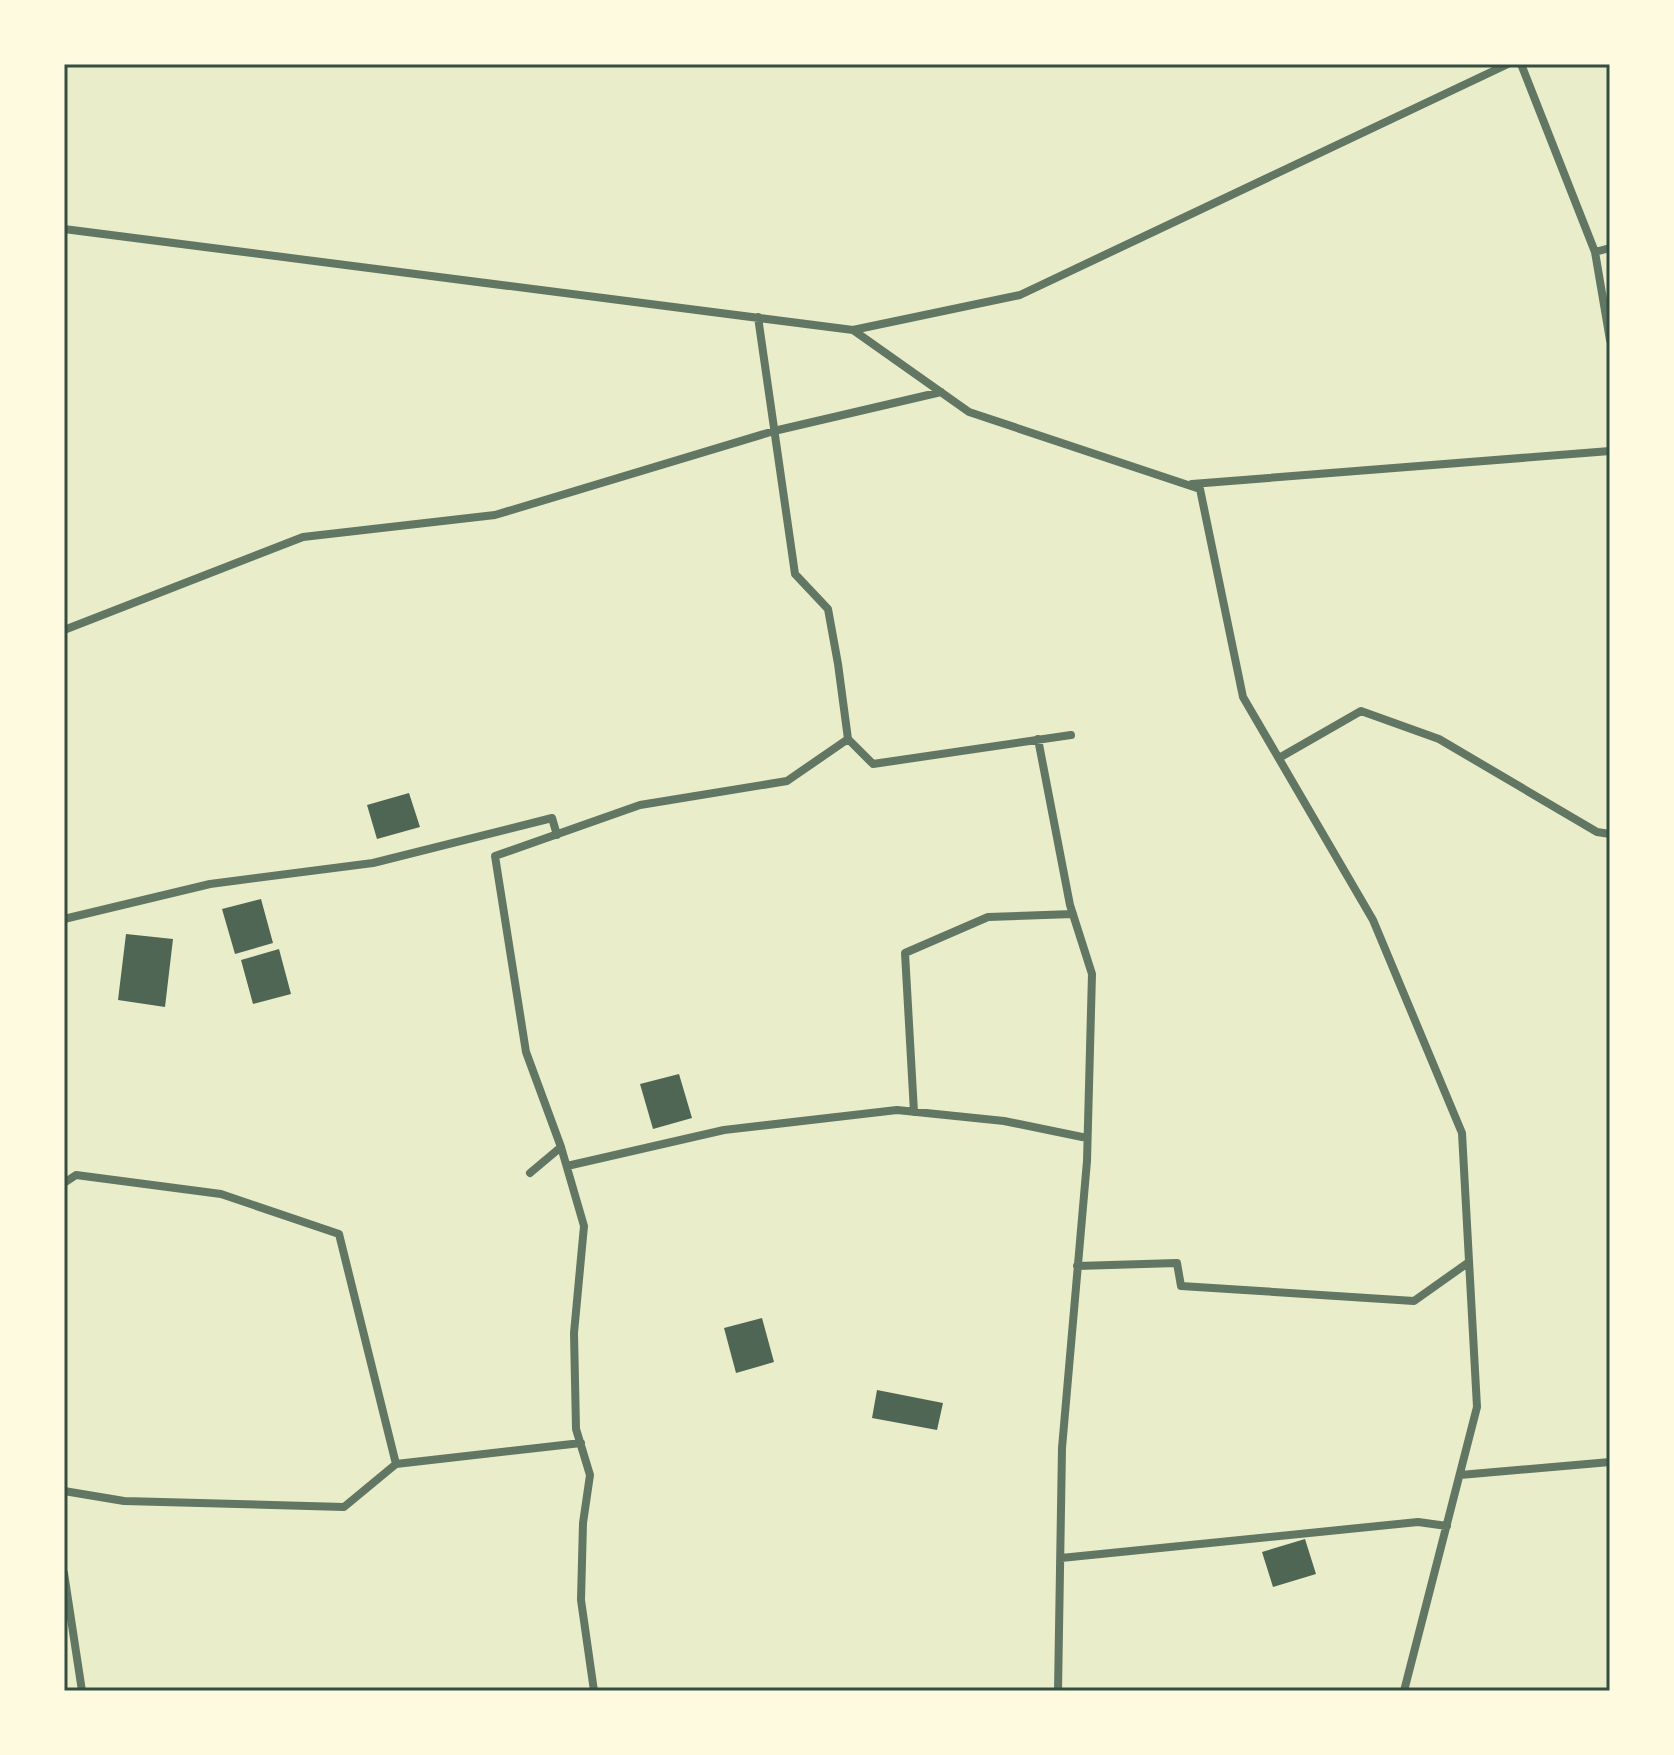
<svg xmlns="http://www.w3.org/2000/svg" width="1674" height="1755" font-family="Helvetica,sans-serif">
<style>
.building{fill:#4f6655}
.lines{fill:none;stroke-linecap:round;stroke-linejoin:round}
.minor{stroke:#617663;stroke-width:8}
.neatline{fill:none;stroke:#344e41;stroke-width:3}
</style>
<rect width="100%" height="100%" fill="#e9edc9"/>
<!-- building -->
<path class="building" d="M 409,793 L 420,827 L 377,839 L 367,805 Z
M 261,899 L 273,943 L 235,954 L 222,909 Z
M 126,934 L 173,939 L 165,1007 L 118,1000 Z
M 279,949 L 291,994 L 253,1004 L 241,960 Z
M 679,1074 L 692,1118 L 653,1129 L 640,1084 Z
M 762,1318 L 774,1362 L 736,1373 L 724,1328 Z
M 877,1390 L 943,1403 L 937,1430 L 872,1418 Z
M 1305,1539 L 1316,1574 L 1273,1587 L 1262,1552 Z"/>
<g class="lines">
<!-- minor -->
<path class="minor" d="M 1521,64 L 1595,252
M 64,229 L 853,330 L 969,412 L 1200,489 L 1243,697 L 1373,920 L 1462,1133 L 1477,1407 L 1404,1691
M 1610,248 L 1595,252 L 1610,340
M 853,330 L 1020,295 L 1508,64
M 1192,484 L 1610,451
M 64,630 L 303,537 L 495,515 L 774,431 L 941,392
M 848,739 L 873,764 L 1071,735
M 1038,739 L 1070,905 L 1092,974 L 1087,1161 L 1062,1448 L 1058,1691
M 1279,758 L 1361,711 L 1439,739 L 1597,832 L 1610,834
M 64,919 L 210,884 L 373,863 L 552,818 L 557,835
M 914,1112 L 905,953 L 988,917 L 1073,914
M 561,1147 L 584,1226 L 574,1333 L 576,1429 L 590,1475 L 583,1523 L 581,1600 L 594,1691
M 567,1166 L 724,1130 L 897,1110 L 1004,1121 L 1087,1138
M 530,1173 L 561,1147 L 526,1052 L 495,856 L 640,805 L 787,781 L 848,739 L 838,664 L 828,609 L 795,574 L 758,317
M 64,1183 L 76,1175 L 221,1194 L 339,1234 L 396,1464
M 1077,1266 L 1177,1263 L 1181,1286 L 1414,1301 L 1469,1262
M 1460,1475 L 1610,1462
M 64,1491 L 124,1501 L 344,1507 L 396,1464 L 581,1443
M 1061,1558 L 1418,1522 L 1447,1526
M 64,1573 L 82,1691"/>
</g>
<!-- border -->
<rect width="1674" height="1755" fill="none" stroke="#fefae0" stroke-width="132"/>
<rect x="66" y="66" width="1542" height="1623" class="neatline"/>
</svg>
